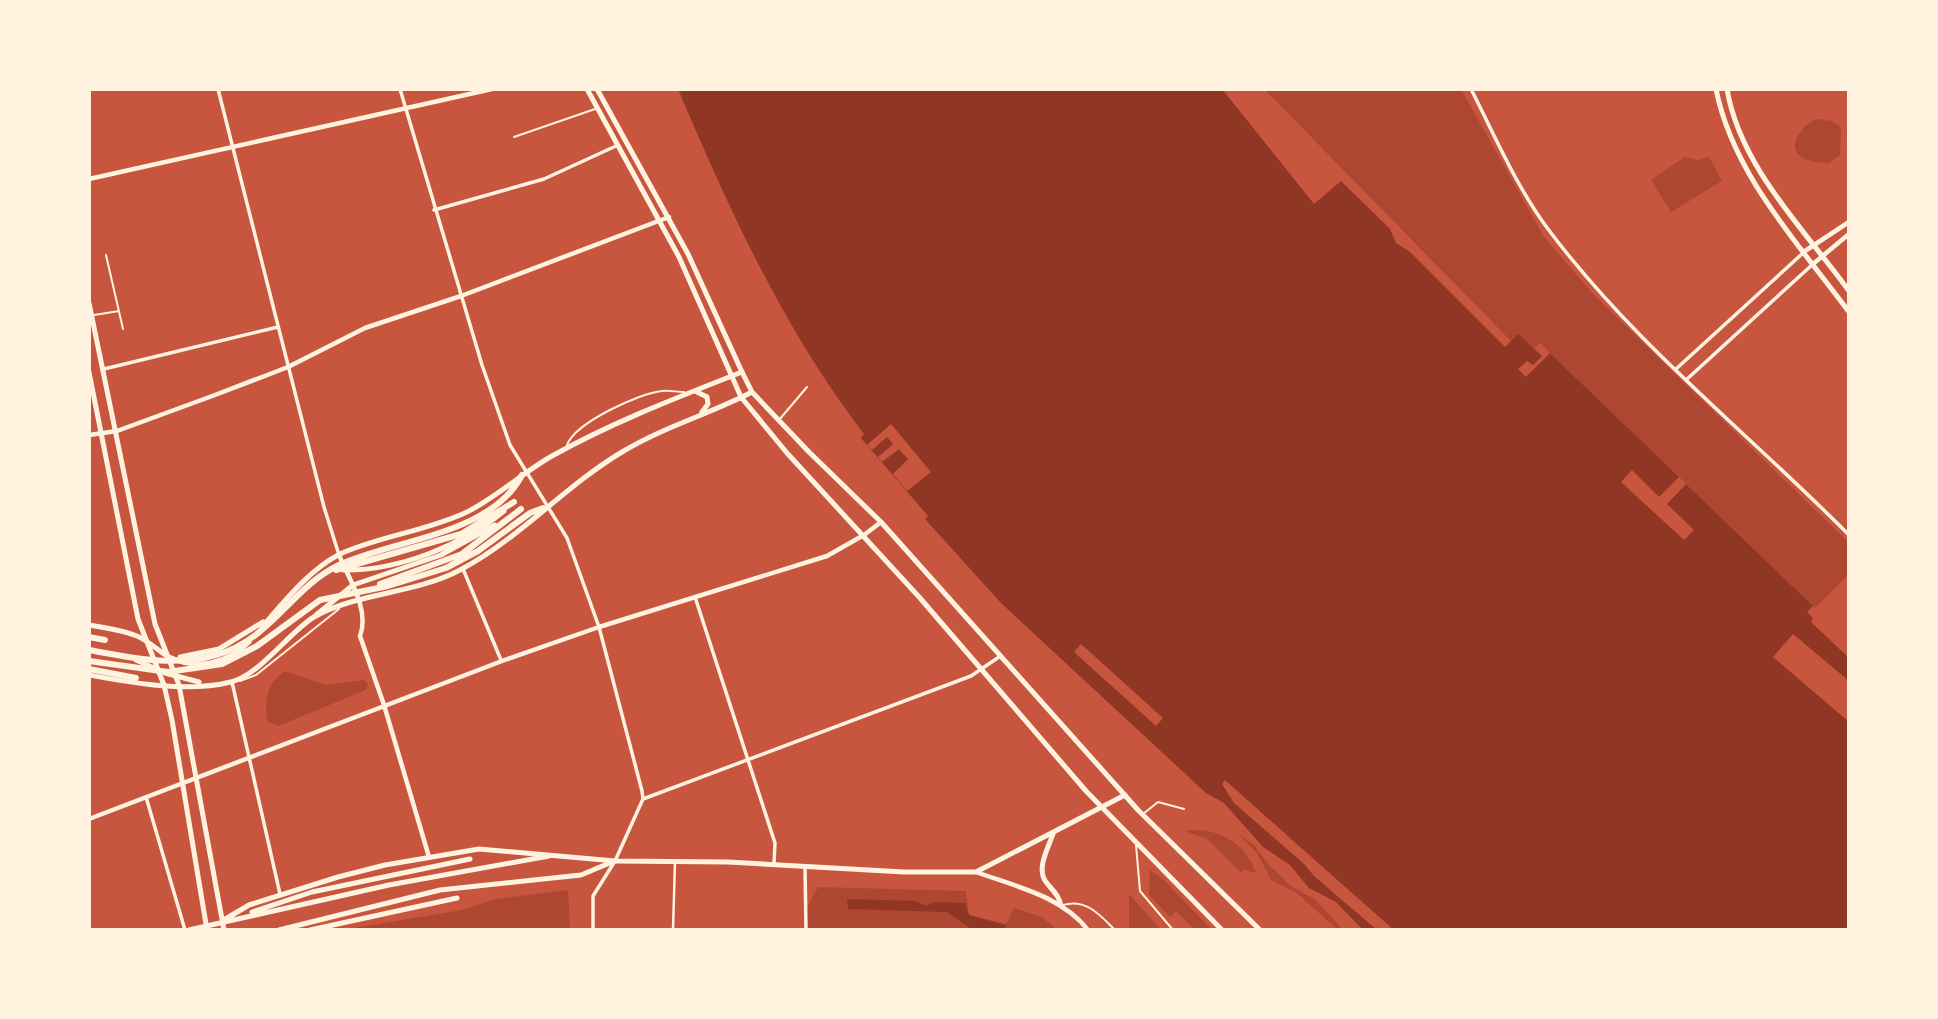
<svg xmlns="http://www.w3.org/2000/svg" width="1938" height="1019" font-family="Helvetica,sans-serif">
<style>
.green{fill:#ae4732}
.water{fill:#8f3625}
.pier{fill:#c8553d}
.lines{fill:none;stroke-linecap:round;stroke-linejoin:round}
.service{stroke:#fff3e0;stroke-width:2}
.pedestrian{stroke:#fff3e0;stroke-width:2.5}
.minor{stroke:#fff3e0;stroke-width:3.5}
.tertiary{stroke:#fff3e0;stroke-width:4.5}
.secondary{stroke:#fff3e0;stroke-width:5}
.primary{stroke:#fff3e0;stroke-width:5}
.trunk{stroke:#fff3e0;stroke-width:6}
</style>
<rect width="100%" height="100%" fill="#c8553d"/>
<!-- green -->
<path class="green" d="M 1264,89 L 1461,89 L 1544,237 L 1594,295 L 1849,543 L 1849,574 L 1815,608 L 1540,343 L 1534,349 L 1518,335 L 1511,341 Z
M 1817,119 L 1832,121 L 1841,127 L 1840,155 L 1829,163 C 1821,163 1806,161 1800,156 C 1785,145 1806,122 1817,119 Z
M 1685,157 L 1698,160 L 1709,157 L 1722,181 L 1671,212 L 1651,180 Z
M 285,671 L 325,685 L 364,680 L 368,684 L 366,690 L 278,726 L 267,721 C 264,700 267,683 285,671 Z
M 1194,830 C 1222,829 1248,847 1256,873 L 1244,870 L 1241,873 L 1207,839 L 1185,831 Z
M 1239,835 L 1253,844 L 1269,865 L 1291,886 L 1316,900 L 1343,930 L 1338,930 L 1298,894 L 1271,880 L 1257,853 Z
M 1150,870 L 1164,880 L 1212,930 L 1195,930 L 1176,911 L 1170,917 L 1149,895 Z
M 818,887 L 966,891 L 969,915 L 1006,924 L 1014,908 L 1042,917 L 1057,930 L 806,930 L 806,909 Z
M 568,890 L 570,930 L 342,930 L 462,910 L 496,899 Z
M 1129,894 L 1161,930 L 1129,930 Z"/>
<!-- water -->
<path class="water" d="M 678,89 L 1222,89 L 1314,204 L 1341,181 L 1390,229 L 1396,243 L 1410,252 L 1505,347 L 1518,334 L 1542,356 L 1533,365 L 1527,361 L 1518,369 L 1526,377 L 1550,353 L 1679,477 L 1659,497 L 1632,470 L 1621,482 L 1684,540 L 1694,530 L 1667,504 L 1686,484 L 1813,606 L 1807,612 L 1813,618 L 1811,622 L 1849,658 L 1849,930 L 1363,930 L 1336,902 L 1309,888 L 1290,865 L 1263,847 L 1224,803 L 1206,793 L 1001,603 L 925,519 L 928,516 L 861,438 L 864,434 C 784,330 729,209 678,89 Z
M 847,899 L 916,901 L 926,906 L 934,902 L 965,903 L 969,915 L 1006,925 L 1004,930 L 973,930 L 947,912 L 848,909 Z"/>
<!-- pier -->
<path class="pier" d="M 891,424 L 931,472 L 907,491 L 893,474 L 908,459 L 899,449 L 882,462 L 878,457 L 893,444 L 887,437 L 872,450 L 867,445 Z
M 1793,634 L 1849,681 L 1849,722 L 1773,657 Z
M 1081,644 L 1163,718 L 1156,726 L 1074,652 Z
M 1225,780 L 1317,862 L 1394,930 L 1377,930 L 1314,876 L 1304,864 L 1234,803 L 1222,784 Z"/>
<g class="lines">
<!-- service -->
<path class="service" d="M 514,137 L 595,109
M 106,255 L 123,329
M 94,315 L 119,311
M 779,420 L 807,387
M 567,445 C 575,423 639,393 662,391 C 669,390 677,392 684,392
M 240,681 L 256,675 L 339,609
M 1143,814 L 1158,802 L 1184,809
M 1136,845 L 1140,891 L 1173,930
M 1063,905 C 1086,898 1100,915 1115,930"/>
<!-- pedestrian -->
<path class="pedestrian" d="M 673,930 L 675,862"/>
<!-- minor -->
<path class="minor" d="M 218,89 L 324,507 L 339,555
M 400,89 L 482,365 L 510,445 L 567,538 L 599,627 L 642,791 L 643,799 L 615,861 L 593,896 L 593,930
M 1471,89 C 1495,136 1516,186 1548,229 C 1634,344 1748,433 1849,535
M 434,210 L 544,179 L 616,146
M 104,369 L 278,327
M 1676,369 L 1803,253
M 1686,380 L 1813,264
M 463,569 L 501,660
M 695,597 L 775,843 L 774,864
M 232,682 L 280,894
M 146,797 L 185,930
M 643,799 L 971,676 L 999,657
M 805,867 L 806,930"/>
<!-- tertiary -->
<path class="tertiary" d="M 89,179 L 492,89
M 1805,251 L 1849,222
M 1813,264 L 1849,234
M 89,435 L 117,431 L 215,395 L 288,367 L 365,328 L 461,296 L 669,217
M 339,555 C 349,579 370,610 360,636 L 384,705 L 429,857
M 89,819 L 502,661 L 599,627 L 827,556 L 864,535 L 881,522
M 976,872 C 1014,886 1062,896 1088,930"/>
<!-- secondary -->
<path class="secondary" d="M 587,89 L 679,257 L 741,397
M 597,89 L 688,254 L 742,372
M 1716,89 C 1733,175 1799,244 1849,312
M 1727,89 C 1740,167 1805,230 1849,291
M 89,303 L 155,624 L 179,685 L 224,930
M 89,372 L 138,619 L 164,685 L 172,720 L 207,930
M 1053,834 C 1048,848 1036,869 1046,882 C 1053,891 1059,895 1061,906
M 252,912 L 312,892 L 470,859
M 222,921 L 249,905 L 338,877 L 385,865 L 479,849 L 615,861 L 728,862 L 904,872 L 976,872 L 1125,795
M 189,930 L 389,885 L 549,856
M 279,930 L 440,890 L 581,875 L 612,862
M 310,930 L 457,898"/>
<!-- primary -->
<path class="primary" d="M 695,391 L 707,397 L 708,404 L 702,412
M 741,397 L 787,453 L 920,598 L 1086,791 L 1222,930
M 343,570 C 398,571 461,546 504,511
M 316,615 L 353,585 L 441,555 L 495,525
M 89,625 C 105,628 122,630 137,636 C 149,641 158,651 169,657 C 198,671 227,663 249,642
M 262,627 C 284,602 310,569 340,554 C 380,536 427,531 467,512 C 497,497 522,473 552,456 C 613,422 676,398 742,372 L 752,392 L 809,452 L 881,522 L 1138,810 L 1260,930
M 180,657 L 219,649 L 263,622
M 136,660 L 156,669
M 165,673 L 199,682
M 89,675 C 134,683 186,693 231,682 C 261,674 288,633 314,617 C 355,593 415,594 460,570 C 519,539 565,486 622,452 C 663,427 710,414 752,392"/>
<!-- trunk -->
<path class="trunk" d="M 336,570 L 461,534 L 514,502
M 380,584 L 462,554 L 521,509
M 89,637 L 105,640
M 89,650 C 132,658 173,667 216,655 C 271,640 292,587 339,565 C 395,539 491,535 522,475
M 89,661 L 168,672 L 222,664 L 257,646 L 320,600 L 388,586 L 446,568 L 478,551 L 530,513 L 543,508
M 89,669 L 136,678"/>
</g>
<!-- border -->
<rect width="1938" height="1019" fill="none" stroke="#fff3e0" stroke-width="182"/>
</svg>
